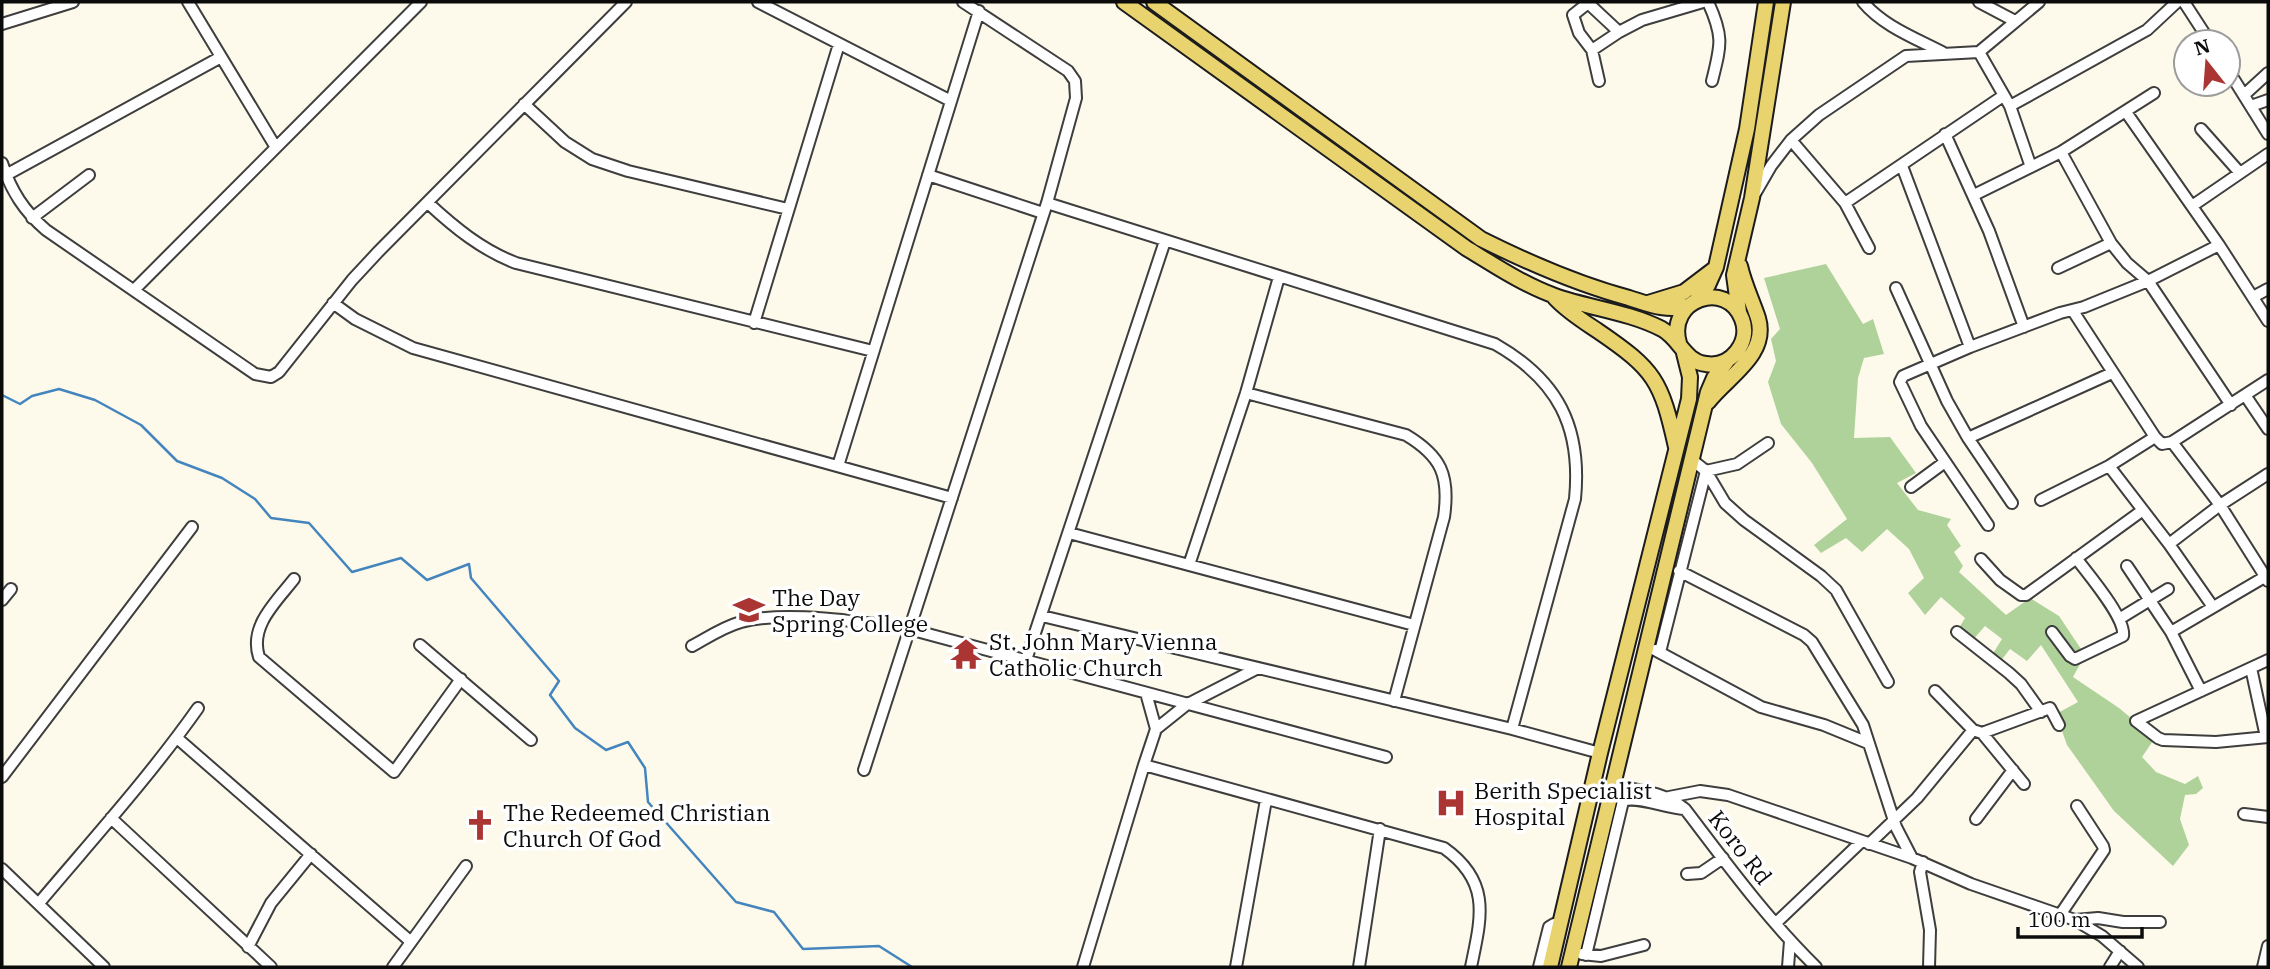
<svg xmlns="http://www.w3.org/2000/svg" width="2270" height="969" font-family="'IBM Plex Serif',serif">
<style>
.forest{fill:#afd29a}
.lines{fill:none;stroke-linecap:round;stroke-linejoin:round}
.stream{stroke:#4485bd;stroke-width:2.5}
.minor-casing{stroke:#3e3e3e;stroke-width:14}
.major-casing{stroke:#1c1c1c;stroke-width:18}
.minor{stroke:#fff;stroke-width:10}
.major{stroke:#e9d36f;stroke-width:14}
.labels{text-anchor:middle;dominant-baseline:central;stroke-width:7;stroke-linejoin:round;paint-order:stroke}
.poi-label{font-size:23px;fill:#0b0b0b;stroke:#fff;text-anchor:start}
.street-label{font-size:23px;fill:#0b0b0b;stroke:#fff}
</style>
<rect width="100%" height="100%" fill="#fdfaeb"/>
<!-- forest -->
<path class="forest" d="M 1826,264 L 1863,324 L 1873,319 L 1884,354 L 1864,358 L 1858,378 L 1854,438 L 1890,437 L 1916,473 L 1897,483 L 1918,510 L 1951,519 L 1947,525 L 1961,546 L 1954,552 L 1963,566 L 1959,572 L 2006,615 L 2030,598 L 2059,616 L 2085,655 L 2073,677 L 2119,708 L 2155,738 L 2142,757 L 2156,772 L 2185,784 L 2198,776 L 2203,788 L 2196,794 L 2185,795 L 2180,819 L 2189,845 L 2173,866 L 2114,811 L 2067,745 L 2056,714 L 2078,702 L 2041,645 L 2027,661 L 2010,649 L 2000,662 L 1992,655 L 2002,639 L 1985,626 L 1972,641 L 1959,628 L 1965,618 L 1941,597 L 1925,615 L 1908,593 L 1924,578 L 1909,549 L 1887,529 L 1862,552 L 1846,538 L 1821,553 L 1814,545 L 1847,519 L 1812,463 L 1781,424 L 1768,382 L 1776,361 L 1771,339 L 1780,329 L 1764,278 Z"/>
<g class="lines">
<!-- stream -->
<path class="stream" d="M 2,395 L 20,404 L 32,396 L 59,389 L 95,400 L 141,425 L 177,461 L 222,478 L 255,499 L 271,518 L 309,523 L 352,572 L 401,558 L 427,580 L 469,564 L 471,578 L 559,681 L 550,695 L 575,728 L 606,750 L 628,742 L 645,768 L 648,802 L 736,902 L 774,912 L 803,949 L 879,946 L 912,967"/>
<defs>
<path id="minor" d="M 188,2 L 275,146
M 758,2 L 951,101
M 1708,2 C 1724,37 1721,45 1712,81
M 1863,2 C 1883,26 1915,38 1942,52
M 1979,2 L 2015,21
M 2184,2 L 2210,42
M 1588,3 L 1619,32 L 1592,50 L 1579,33 L 1573,15 L 1588,3 L 1590,2
M 2,24 L 73,2
M 1619,32 L 1642,20 L 1703,2
M 1592,50 L 1599,81
M 1979,52 L 2010,106 L 2031,167
M 2228,70 L 2268,134
M 2244,95 L 2268,73
M 524,104 L 565,142 L 592,159 L 628,171 L 788,209
M 2010,106 L 2147,30 L 2177,2
M 2251,106 L 2268,100
M 2126,112 L 2219,245 L 2268,321
M 2201,129 L 2240,173
M 1945,134 L 1989,231 L 2024,327
M 1791,140 L 1845,203 L 1869,248
M 2061,152 L 2111,243 L 2127,263 L 2148,281 L 2231,405
M 2,163 C 11,191 24,211 46,230 L 255,374 L 271,377 L 279,372 L 352,280 L 378,252 L 626,2
M 1902,166 L 1970,347
M 6,175 L 221,57
M 928,175 L 1043,213
M 1756,192 L 1771,166 L 1791,140 L 1819,115 L 1906,56 L 1979,52 L 2039,2
M 1974,195 L 2061,152 L 2154,93
M 428,203 C 455,228 482,250 516,263 L 873,351
M 1047,203 L 1495,344 C 1558,380 1582,427 1575,499 L 1512,729
M 1845,203 L 2003,96
M 2192,206 L 2268,154
M 32,218 L 89,175
M 2058,268 L 2111,243
M 1896,288 L 1947,401 L 1968,438 L 2012,503
M 134,290 L 421,2
M 2253,297 L 2268,289
M 333,303 L 355,319 L 413,348 L 952,498
M 2073,311 L 2155,437 L 2162,444 L 2172,442 L 2220,505 L 2268,581
M 754,323 L 839,44
M 1246,393 L 1406,435 C 1441,456 1450,475 1444,517 L 1394,701
M 2245,395 L 2268,429
M 1968,438 L 2112,373
M 2172,442 L 2268,380
M 1692,460 L 1706,471 L 1725,503 L 1744,520 L 1821,576 L 1836,590 L 1888,682
M 838,466 L 979,11
M 2109,466 L 2169,544 L 2213,607
M 1911,487 L 1945,462
M 2041,500 L 2109,466 L 2155,437
M 1988,525 L 1921,426 L 1900,382 L 1903,376 L 1970,347 L 2060,313 L 2084,307 L 2148,281 L 2219,245
M 1069,533 L 1414,625
M 2169,544 L 2220,505 L 2268,474
M 1981,559 L 2000,580 L 2021,595 L 2026,595 L 2143,510
M 1189,565 L 1246,393 L 1279,277
M 2127,566 L 2171,632 L 2201,691
M 1679,571 L 1804,635 L 1812,642 L 1863,725 L 1896,827 L 1912,858
M 294,579 C 276,602 249,626 259,657 L 394,772 L 461,679
M 2,600 L 11,589
M 1042,616 L 1512,729 L 1600,753
M 2119,619 L 2168,589
M 1957,632 L 2009,673 L 2021,684 L 2041,712
M 2052,632 L 2070,656 L 2075,659 L 2123,636 C 2126,618 2088,574 2076,558
M 2171,632 L 2268,575
M 420,645 L 531,740
M 692,646 C 707,638 723,627 741,622 C 784,610 864,622 909,629 L 1386,757
M 1655,650 L 1761,707 L 1824,725 L 1868,743
M 1660,652 L 1706,471 L 1737,464 L 1768,443
M 1026,660 L 1165,241
M 2268,660 L 2136,721 L 2158,738 L 2163,740 L 2216,742 L 2268,737
M 1258,668 L 1186,705 L 1156,729 L 1144,765 L 1444,848 C 1492,882 1481,918 1471,967
M 2251,668 L 2266,737
M 1935,691 L 1973,730 L 1982,733 L 2050,708 L 2059,725
M 1146,693 L 1156,729
M 1982,733 L 2024,784
M 177,738 L 410,941
M 864,770 L 1047,203 L 1076,98 L 1075,81 L 1068,71 L 963,2
M 2,777 L 192,527
M 1612,785 C 1638,790 1665,792 1685,809 C 1727,864 1767,919 1816,967
M 1669,797 L 1700,791 L 1728,795 L 1912,858 L 1971,884 L 2075,920 L 2102,936 L 2138,967
M 2244,814 L 2268,817
M 111,818 L 271,967
M 1976,819 L 2013,770
M 1869,844 L 1917,798 L 1973,730
M 1923,862 L 1920,872 L 1930,930 L 1929,967
M 2,869 L 104,967
M 1687,874 L 1701,873 L 1723,858
M 39,903 C 93,839 150,776 198,708
M 2060,915 L 2104,850 L 2103,846 L 2077,806
M 2075,920 L 2098,918 L 2123,922 L 2160,922
M 1776,923 L 1862,841
M 248,947 L 271,903 L 311,854
M 1582,954 L 1601,956 L 1644,945
M 1586,955 L 1623,801 C 1637,795 1668,809 1685,809
M 393,967 L 466,866
M 1083,967 L 1144,765
M 1236,967 L 1266,800
M 1359,967 L 1380,829
M 1539,967 L 1549,927 L 1554,924 L 1559,925
M 1788,967 L 1790,941
M 2110,967 L 2120,951
M 2263,967 L 2268,946"/>
<path id="major" d="M 1124,2 L 1466,248 C 1494,265 1524,285 1555,296 C 1589,308 1629,312 1662,329 C 1680,339 1685,362 1706,364 C 1731,368 1751,342 1742,319 C 1727,279 1666,299 1679,343
M 1154,2 L 1481,239 C 1529,263 1577,284 1629,298 C 1648,304 1667,312 1687,306
M 1555,298 C 1568,312 1583,321 1598,331 C 1655,370 1661,380 1676,447
M 1696,301 L 1708,285 L 1716,267 L 1747,129 L 1766,2
M 1648,303 L 1684,292 L 1713,270
M 1739,312 L 1734,275 L 1752,198 L 1783,2
M 1708,402 C 1727,377 1769,355 1758,318 C 1752,300 1744,284 1740,266
M 1550,967 L 1600,753 L 1689,399 L 1690,377 L 1684,353
M 1569,967 L 1708,392 L 1714,378 L 1727,361"/>
</defs>
<!-- minor casing -->
<use href="#minor" class="minor-casing"/>
<!-- major casing -->
<use href="#major" class="major-casing"/>
<!-- minor -->
<use href="#minor" class="minor"/>
<!-- major -->
<use href="#major" class="major"/>
</g>
<!-- icons -->
<defs>
<symbol id="school-bare" viewBox="-9 -9 18 18"><path d="M0-5L7-2L0 1L-7-2ZM-4 1L0 2.5L4 1V4Q0 6-4 4Z" fill="#aa3533" stroke="#fff" stroke-width="2.5" paint-order="stroke"/></symbol>
<symbol id="temple-bare" viewBox="-9 -9 18 18"><path d="M0-6L5-2H3V0L6.5 2.5H4V6H1.5V3h-3V6H-4V2.5H-6.5L-3 0V-2H-5Z" fill="#aa3533" stroke="#fff" stroke-width="2.5" paint-order="stroke"/></symbol>
<symbol id="hospital-bare" viewBox="-9 -9 18 18"><path d="M-5-5h3v3.5h4V-5h3V5h-3V1.5h-4V5h-3Z" fill="#aa3533" stroke="#fff" stroke-width="2.5" paint-order="stroke"/></symbol>
<symbol id="church-bare" viewBox="-9 -9 18 18"><path d="M-1.2-6h2.4v3.5h3.3v2.4h-3.3V6h-2.4V-.1h-3.3v-2.4h3.3Z" fill="#aa3533" stroke="#fff" stroke-width="2.5" paint-order="stroke"/></symbol>
</defs>
<g fill-rule="evenodd">
<use href="#school-bare" x="727" y="588" width="44" height="44"/>
<use href="#temple-bare" x="944" y="632" width="44" height="44"/>
<use href="#hospital-bare" x="1429" y="781" width="44" height="44"/>
<use href="#church-bare" x="458" y="803" width="44" height="44"/>
</g>
<g class="labels">
<!-- poi labels -->
<g class="poi-label">
<text x="772" y="597">The Day<tspan x="772" dy="26">Spring College</tspan></text>
<text x="989" y="641">St. John Mary Vienna<tspan x="989" dy="26">Catholic Church</tspan></text>
<text x="1474" y="790">Berith Specialist<tspan x="1474" dy="26">Hospital</tspan></text>
<text x="503" y="812">The Redeemed Christian<tspan x="503" dy="26">Church Of God</tspan></text>
</g>
<!-- street labels -->
<g class="street-label">
<text transform="translate(1741 847) rotate(52)">Koro Rd</text>
</g>
</g>
<!-- border -->
<rect width="2270" height="969" fill="none" stroke="#0b0b0b" stroke-width="7"/>
<!-- north arrow -->
<g transform="translate(2207 63) rotate(343)"><circle r="33" fill="#ffffff" stroke="#9d9d9d" stroke-width="2"/>
<path d="M0-5L12 26L0 18L-12 26Z" fill="#aa3533"/>
<text y="-10" font-size="19" font-weight="bold" text-anchor="middle" fill="#0b0b0b">N</text>
</g>
<!-- scale -->
<path d="M2018 927v10h124v-10" fill="none" stroke="#0b0b0b" stroke-width="3.5"/>
<text x="2028" y="927" font-size="21" fill="#0b0b0b" stroke="#ffffff" stroke-width="5" paint-order="stroke">100 m</text>
</svg>
